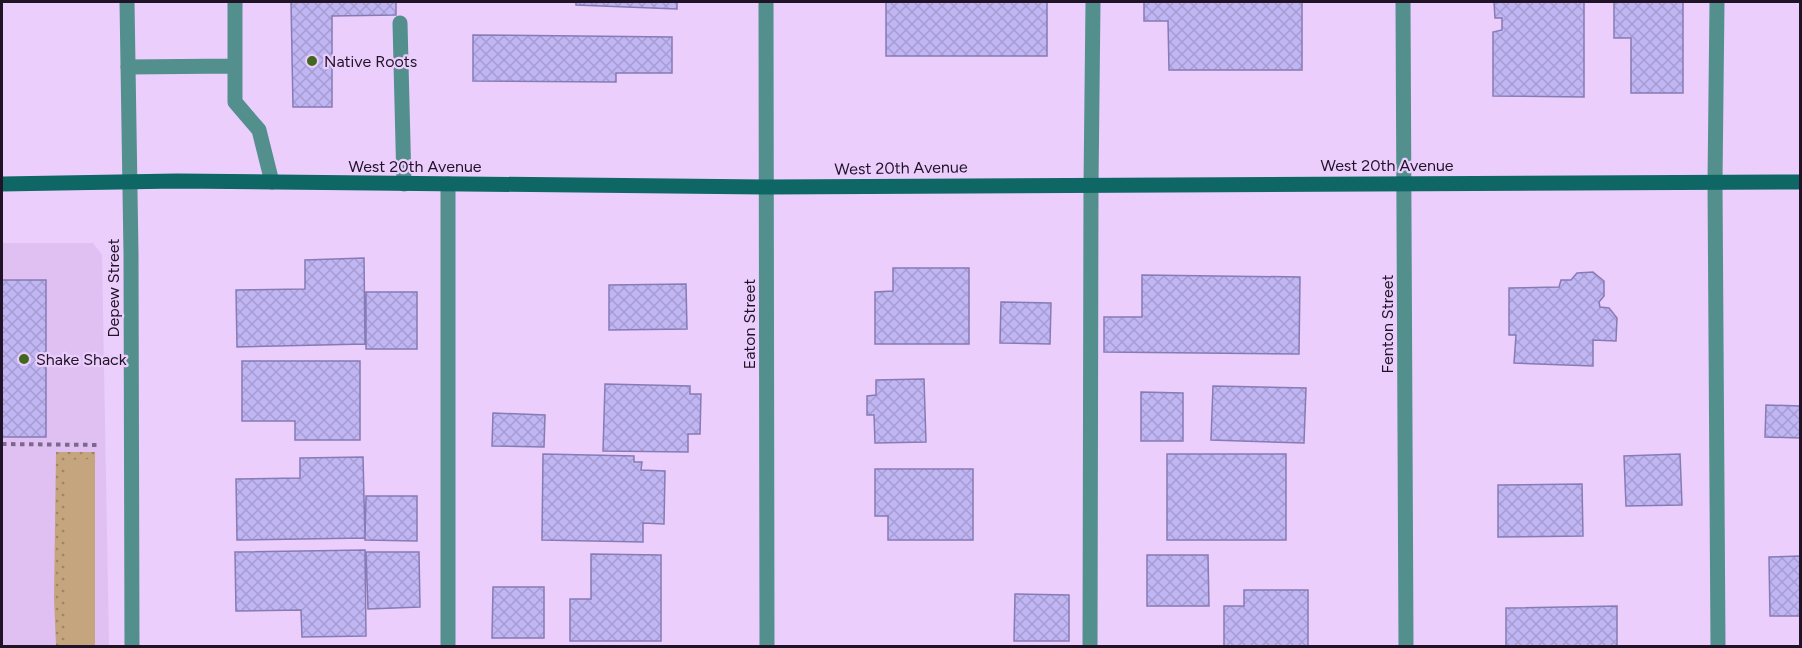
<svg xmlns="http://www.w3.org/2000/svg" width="1802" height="648" font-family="Figtree,sans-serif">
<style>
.built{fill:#e0c0f3}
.grass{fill:#c4a57e}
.garden{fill:url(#garden-dots)}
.building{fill:url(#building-cross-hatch);stroke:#867bb4;stroke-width:1.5}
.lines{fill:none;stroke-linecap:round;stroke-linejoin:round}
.path{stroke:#7c6888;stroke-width:4;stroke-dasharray:4.5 4.5;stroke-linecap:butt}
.lane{stroke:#538f8d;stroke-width:15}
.street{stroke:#538f8d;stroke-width:15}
.secondary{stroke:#0e6765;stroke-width:15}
.poi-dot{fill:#426720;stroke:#ebcefc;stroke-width:2}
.labels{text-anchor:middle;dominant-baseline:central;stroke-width:4.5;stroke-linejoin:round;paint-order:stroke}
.poi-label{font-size:16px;fill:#201328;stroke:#ebcefc;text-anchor:start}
.street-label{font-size:16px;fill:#201328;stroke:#ebcefc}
</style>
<defs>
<pattern id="garden-dots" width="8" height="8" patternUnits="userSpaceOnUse" patternTransform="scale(1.5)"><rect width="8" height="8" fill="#c4a57e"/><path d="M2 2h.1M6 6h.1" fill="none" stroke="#9f8567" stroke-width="1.8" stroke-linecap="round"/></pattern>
<pattern id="building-cross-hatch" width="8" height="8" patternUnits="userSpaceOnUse" patternTransform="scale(1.5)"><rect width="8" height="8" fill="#c1b6f4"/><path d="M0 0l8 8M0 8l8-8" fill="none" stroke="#a69cd1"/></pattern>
</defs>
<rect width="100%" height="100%" fill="#ebcefc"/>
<!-- built -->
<path class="built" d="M 2,243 L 93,243 L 102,255 L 109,646 L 2,646 Z"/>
<!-- grass -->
<path class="grass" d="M 66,459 L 95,459 L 95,646 L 66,646 Z"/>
<!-- garden -->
<path class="garden" d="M 56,452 L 95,452 L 95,459 L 66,460 L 66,646 L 56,646 L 54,599 Z"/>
<!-- building -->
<path class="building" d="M 291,2 L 396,2 L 396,15 L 332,16 L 332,107 L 293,107 Z
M 576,2 L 677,2 L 677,9 L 576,5 Z
M 886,2 L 1047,2 L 1047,56 L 886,56 Z
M 1144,2 L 1302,2 L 1302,70 L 1169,70 L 1168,21 L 1144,21 Z
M 1494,2 L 1584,2 L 1584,97 L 1493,96 L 1493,32 L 1502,30 L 1502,18 L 1495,18 Z
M 1614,2 L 1683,2 L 1683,93 L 1631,93 L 1631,38 L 1614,38 Z
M 473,35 L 672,37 L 672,73 L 616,73 L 616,82 L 473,81 Z
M 364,258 L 365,344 L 237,347 L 236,290 L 305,289 L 305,260 Z
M 893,268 L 969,268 L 969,344 L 875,344 L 875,292 L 893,291 Z
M 1593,272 L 1604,281 L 1604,296 L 1599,302 L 1600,307 L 1609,308 L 1617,318 L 1616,341 L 1593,340 L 1593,366 L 1514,363 L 1516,335 L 1509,335 L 1509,288 L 1559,287 L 1561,280 L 1571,280 L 1577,273 Z
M 1142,275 L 1300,277 L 1299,354 L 1104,352 L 1104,317 L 1142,317 Z
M 2,280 L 46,280 L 46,437 L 2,437 Z
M 686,284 L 687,329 L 609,330 L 609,285 Z
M 366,292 L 417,292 L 417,349 L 366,349 Z
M 1001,302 L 1051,303 L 1050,344 L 1000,343 Z
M 242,361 L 360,361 L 360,440 L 295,440 L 295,421 L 242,421 Z
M 924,379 L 926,442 L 875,443 L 874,415 L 867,415 L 867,396 L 876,395 L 876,380 Z
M 605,384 L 690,386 L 690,394 L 701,394 L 700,434 L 688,434 L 688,452 L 603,451 Z
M 1213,386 L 1306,388 L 1304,443 L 1211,440 Z
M 1141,392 L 1183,393 L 1183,441 L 1141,441 Z
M 1766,405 L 1800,406 L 1800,438 L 1765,437 Z
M 493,413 L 545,415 L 544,447 L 492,446 Z
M 543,454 L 634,456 L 634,462 L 642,462 L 641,470 L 665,471 L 664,524 L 643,523 L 643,542 L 542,540 Z
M 1167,454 L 1286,454 L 1286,540 L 1167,540 Z
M 1680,454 L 1682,505 L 1626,506 L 1624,456 Z
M 363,457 L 365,538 L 237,540 L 236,479 L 300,478 L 300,458 Z
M 875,469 L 973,469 L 973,540 L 888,540 L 888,516 L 875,516 Z
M 1582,484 L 1583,536 L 1498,537 L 1498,485 Z
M 366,496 L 417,496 L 417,541 L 365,540 Z
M 365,550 L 366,636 L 302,637 L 301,610 L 236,611 L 235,552 Z
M 366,552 L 419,552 L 420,607 L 368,609 Z
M 591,554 L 661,555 L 661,641 L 570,641 L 570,599 L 591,599 Z
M 1147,555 L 1208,555 L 1209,606 L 1147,606 Z
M 1800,556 L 1800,616 L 1770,616 L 1769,557 Z
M 493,587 L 544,587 L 544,638 L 492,638 Z
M 1244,590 L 1308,590 L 1308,646 L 1224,646 L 1224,606 L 1244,606 Z
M 1015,594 L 1069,595 L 1069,641 L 1014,641 Z
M 1617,606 L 1617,646 L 1506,646 L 1506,608 Z"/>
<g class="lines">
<!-- path -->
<path class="path" d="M 2,444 L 100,445"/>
<!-- lane -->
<path class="lane" d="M 1717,2 L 1715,182 L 1718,646
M 400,23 L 404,184
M 235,66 L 235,102 L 259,130 L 272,182
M 128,67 L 235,66 L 235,2
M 448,184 L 448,646
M 1090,646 L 1091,185 L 1093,2"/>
<!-- street -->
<path class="street" d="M 127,2 L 131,254 L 132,646
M 766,2 L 767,646
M 1403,2 L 1406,646"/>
<!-- secondary -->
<path class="secondary" d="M 2,184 L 177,181 L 767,187 L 1800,182"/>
</g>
<!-- markers -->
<g class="poi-dot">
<circle cx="312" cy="61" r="6"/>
<circle cx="24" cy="359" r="6"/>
</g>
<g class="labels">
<!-- poi labels -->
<g class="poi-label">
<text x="324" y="61">Native Roots</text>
<text x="36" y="359">Shake Shack</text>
</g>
<!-- street labels -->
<g class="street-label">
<text x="1387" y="165">West 20th Avenue</text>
<text x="415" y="166">West 20th Avenue</text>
<text transform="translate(901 168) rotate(-1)">West 20th Avenue</text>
<text transform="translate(113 288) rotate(-90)">Depew Street</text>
<text transform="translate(749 324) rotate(-90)">Eaton Street</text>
<text transform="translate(1387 324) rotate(-90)">Fenton Street</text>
</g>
</g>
<!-- border -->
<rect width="1802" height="648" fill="none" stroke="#201328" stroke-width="6"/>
</svg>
